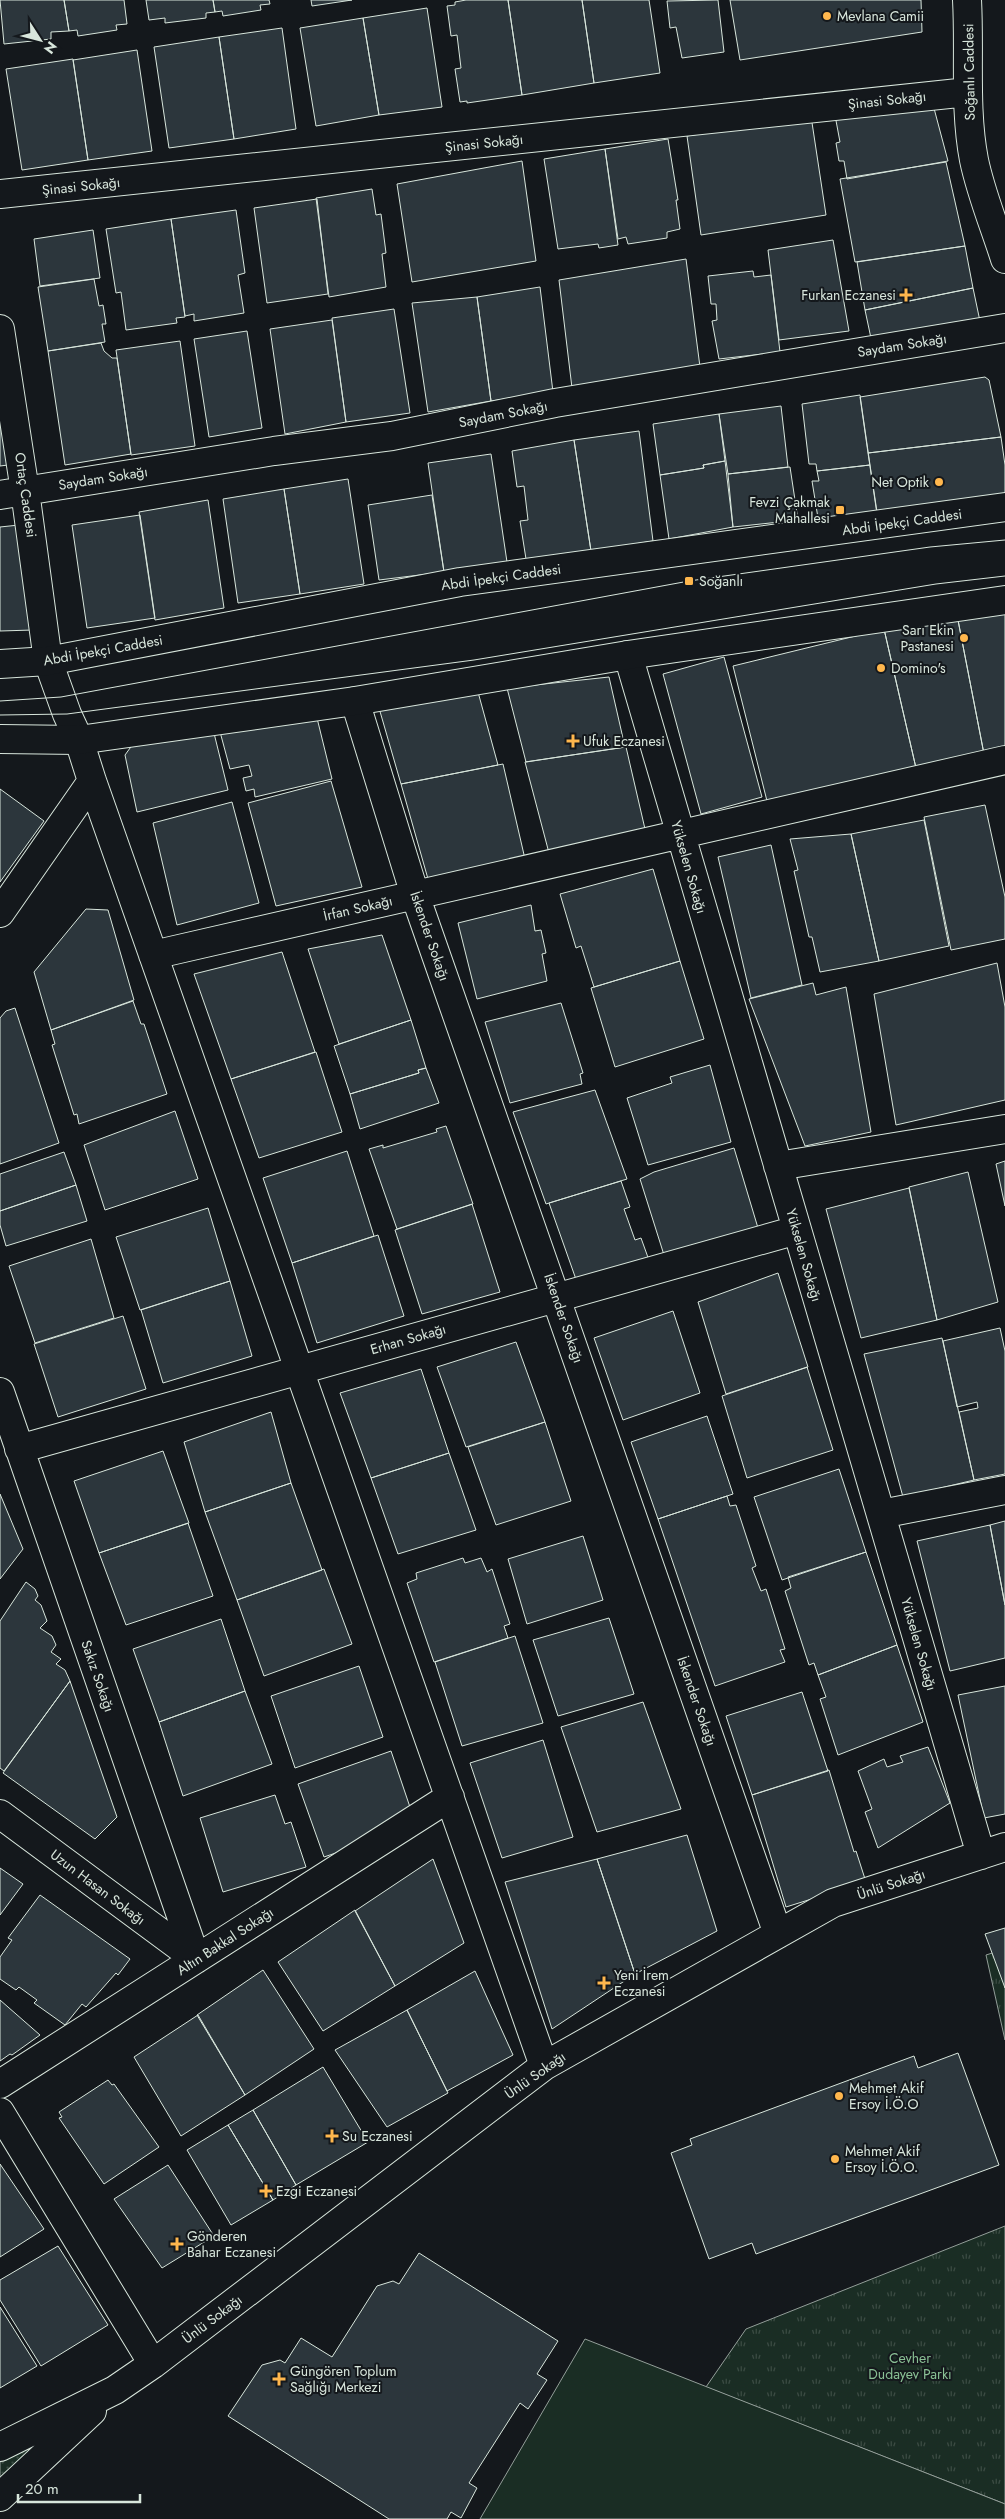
<svg xmlns="http://www.w3.org/2000/svg" width="1005" height="2519" font-family="Jost,sans-serif">
<style>
.grass{fill:url(#grass-dots);stroke:#939e99}
.park{fill:url(#park-tufts);stroke:#939e99}
.pitch{fill:#1a2d24;stroke:#939e99}
.building{fill:#2c363c;stroke:#d8e6dc}
.lines{fill:none;stroke-linecap:round;stroke-linejoin:round}
.minor-casing{stroke:#d8e6dc;stroke-width:30}
.major-casing{stroke:#d8e6dc;stroke-width:30}
.minor{stroke:#14181c;stroke-width:28}
.major{stroke:#14181c;stroke-width:28}
.tram{stroke:#d8e6dc;stroke-width:1}
.poi-dot{fill:#ffb74d;stroke:#14181c;stroke-width:2}
.labels{text-anchor:middle;dominant-baseline:central;stroke-width:4;stroke-linejoin:round;paint-order:stroke}
.poi-label{font-size:14px;fill:#d8e6dc;stroke:#14181c;text-anchor:start}
.street-label{font-size:14px;fill:#d8e6dc;stroke:#14181c}
.park-label{font-size:14px;fill:#8ac095;stroke:#14181c}
</style>
<defs>
<pattern id="grass-dots" width="8" height="8" patternUnits="userSpaceOnUse" patternTransform="scale(1.25)"><rect width="8" height="8" fill="#1a2d24"/><path d="M2 2h.1M6 6h.1" fill="none" stroke="#3b4b43" stroke-width="1.8" stroke-linecap="round"/></pattern>
<pattern id="park-tufts" width="24" height="20" patternUnits="userSpaceOnUse" patternTransform="scale(1.25)"><rect width="24" height="20" fill="#1a2d24"/><path d="M3 7l-1-3M5 7V3M7 7l1-3M15 17l-1-3M17 17v-4M19 17l1-3" fill="none" stroke="#3b4b43"/></pattern>
</defs>
<rect width="100%" height="100%" fill="#14181c"/>
<!-- grass -->
<path class="grass" d="M 61,2428 L 0,2483 L 0,2462 Z"/>
<!-- park -->
<path class="park" d="M 1005,1949 L 1005,2040 L 986,1955 Z
M 1005,2226 L 1005,2504 L 706,2387 L 746,2329 Z"/>
<!-- pitch -->
<path class="pitch" d="M 585,2339 L 1005,2504 L 1005,2519 L 480,2519 Z"/>
<!-- building -->
<path class="building" d="M 0,0 L 64,0 L 69,31 L 51,32 L 51,39 L 4,44 Z
M 64,0 L 124,0 L 127,24 L 116,25 L 117,30 L 78,36 L 77,30 L 69,31 Z
M 146,0 L 213,0 L 215,12 L 206,13 L 206,18 L 165,23 L 165,18 L 149,20 Z
M 213,0 L 269,0 L 270,4 L 260,5 L 261,10 L 223,16 L 222,11 L 215,12 Z
M 311,0 L 352,0 L 312,6 Z
M 466,0 L 508,0 L 522,95 L 467,103 L 467,101 L 460,102 L 455,69 L 461,68 L 457,35 L 451,36 L 447,6 L 455,5 L 455,2 Z
M 508,0 L 582,0 L 594,83 L 522,95 Z
M 582,0 L 649,0 L 660,73 L 594,83 Z
M 718,0 L 724,52 L 682,58 L 676,27 L 670,28 L 667,1 Z
M 730,0 L 921,0 L 922,32 L 740,60 Z
M 427,8 L 442,107 L 379,115 L 363,18 Z
M 363,18 L 379,115 L 316,126 L 300,28 Z
M 282,28 L 296,129 L 234,139 L 219,37 Z
M 219,37 L 234,139 L 169,148 L 154,47 Z
M 137,50 L 152,151 L 88,160 L 73,60 Z
M 73,59 L 88,160 L 22,170 L 6,69 Z
M 931,97 L 948,161 L 847,179 L 844,161 L 839,161 L 836,143 L 840,142 L 834,110 Z
M 811,116 L 826,215 L 701,235 L 687,136 Z
M 668,139 L 678,200 L 676,200 L 680,229 L 667,232 L 667,238 L 628,244 L 626,237 L 618,239 L 605,149 Z
M 605,149 L 618,245 L 599,248 L 598,244 L 558,249 L 544,159 Z
M 522,161 L 536,261 L 412,282 L 397,184 Z
M 946,162 L 965,246 L 855,262 L 840,179 Z
M 372,189 L 376,215 L 381,214 L 386,253 L 382,254 L 386,287 L 329,297 L 316,198 Z
M 317,199 L 328,294 L 267,303 L 254,208 Z
M 236,210 L 245,273 L 238,275 L 244,313 L 194,321 L 194,314 L 185,316 L 171,219 Z
M 171,219 L 185,317 L 176,318 L 177,323 L 126,330 L 121,292 L 116,293 L 106,229 Z
M 93,230 L 100,278 L 40,286 L 34,239 Z
M 833,240 L 849,331 L 779,340 L 768,250 Z
M 965,246 L 973,288 L 865,310 L 857,262 Z
M 686,259 L 700,367 L 572,388 L 559,280 Z
M 753,271 L 754,277 L 771,275 L 780,352 L 719,359 L 712,321 L 717,320 L 716,304 L 711,304 L 708,276 Z
M 94,279 L 99,306 L 103,305 L 106,324 L 102,324 L 105,342 L 48,351 L 38,287 Z
M 540,287 L 553,392 L 491,401 L 477,297 Z
M 973,288 L 981,326 L 872,343 L 865,310 Z
M 477,297 L 491,401 L 428,412 L 412,303 Z
M 394,309 L 410,413 L 346,422 L 332,318 Z
M 332,320 L 346,422 L 285,434 L 270,329 Z
M 247,331 L 262,428 L 209,437 L 194,339 Z
M 180,341 L 195,446 L 131,455 L 116,350 Z
M 101,343 L 104,351 L 112,358 L 117,358 L 131,454 L 65,465 L 48,351 Z
M 985,377 L 989,380 L 1001,437 L 868,453 L 860,397 Z
M 860,395 L 870,465 L 817,471 L 816,464 L 809,464 L 802,404 Z
M 781,406 L 788,467 L 728,474 L 719,414 Z
M 719,414 L 725,461 L 703,465 L 704,468 L 660,475 L 653,424 Z
M 0,417 L 8,465 L 0,466 Z
M 639,431 L 653,541 L 591,551 L 574,440 Z
M 1001,437 L 1005,465 L 1005,498 L 877,514 L 868,453 Z
M 574,440 L 591,551 L 526,559 L 520,521 L 528,520 L 524,486 L 517,487 L 512,451 Z
M 491,454 L 507,562 L 444,572 L 428,463 Z
M 725,461 L 733,527 L 669,539 L 660,475 L 704,468 L 703,465 Z
M 870,465 L 877,512 L 818,518 L 812,481 L 819,481 L 817,471 Z
M 790,467 L 798,520 L 733,527 L 728,474 Z
M 348,479 L 364,584 L 300,594 L 284,489 Z
M 284,489 L 300,594 L 238,603 L 223,499 Z
M 432,495 L 444,572 L 379,580 L 368,505 Z
M 208,500 L 224,608 L 155,620 L 139,512 Z
M 140,515 L 155,618 L 87,628 L 72,525 Z
M 19,525 L 33,630 L 0,631 L 0,527 Z
M 1005,606 L 1005,750 L 984,754 L 957,615 Z
M 957,615 L 984,754 L 916,768 L 884,629 Z
M 884,629 L 916,768 L 768,805 L 733,666 Z
M 724,657 L 762,797 L 701,814 L 663,674 Z
M 609,677 L 625,747 L 526,762 L 507,688 Z
M 478,692 L 498,765 L 401,784 L 379,708 Z
M 317,718 L 332,779 L 255,797 L 254,789 L 246,791 L 243,778 L 252,776 L 249,765 L 230,769 L 219,728 Z
M 212,725 L 228,790 L 137,812 L 125,755 L 133,744 Z
M 626,747 L 645,829 L 549,853 L 525,762 Z
M 503,764 L 525,859 L 430,886 L 401,784 Z
M 331,781 L 362,887 L 276,906 L 248,803 Z
M 0,789 L 44,821 L 0,882 Z
M 232,802 L 259,903 L 177,925 L 153,823 Z
M 985,805 L 1005,897 L 1005,939 L 951,950 L 924,817 Z
M 924,820 L 949,946 L 879,961 L 851,834 Z
M 851,834 L 879,961 L 820,972 L 812,937 L 809,937 L 794,871 L 798,870 L 790,839 Z
M 771,845 L 802,985 L 751,998 L 718,857 Z
M 653,869 L 680,961 L 594,987 L 581,946 L 576,948 L 560,894 Z
M 531,905 L 535,931 L 541,930 L 546,953 L 542,954 L 547,981 L 477,999 L 458,923 Z
M 86,909 L 108,910 L 134,1000 L 51,1030 L 34,972 Z
M 382,935 L 411,1020 L 339,1044 L 308,949 Z
M 282,952 L 315,1052 L 231,1079 L 194,974 Z
M 680,961 L 704,1039 L 615,1067 L 591,988 Z
M 997,963 L 1005,1007 L 1005,1100 L 896,1125 L 874,994 Z
M 813,983 L 816,995 L 846,987 L 871,1132 L 805,1146 L 749,999 Z
M 133,1001 L 141,1024 L 144,1024 L 167,1094 L 79,1124 L 77,1114 L 74,1115 L 52,1045 L 55,1044 L 51,1030 Z
M 561,1003 L 583,1073 L 580,1074 L 582,1084 L 510,1103 L 485,1022 Z
M 15,1008 L 59,1143 L 0,1164 L 0,1018 L 6,1011 Z
M 411,1020 L 426,1068 L 418,1070 L 419,1073 L 350,1094 L 334,1046 Z
M 316,1052 L 342,1132 L 259,1158 L 231,1079 Z
M 710,1065 L 731,1142 L 648,1165 L 627,1098 L 672,1083 L 670,1077 Z
M 426,1068 L 439,1103 L 360,1129 L 350,1094 L 419,1073 L 418,1070 Z
M 595,1090 L 627,1179 L 546,1204 L 513,1112 Z
M 175,1111 L 198,1179 L 105,1210 L 84,1145 Z
M 446,1126 L 473,1204 L 397,1229 L 369,1149 L 383,1145 L 383,1148 L 437,1132 L 436,1129 Z
M 734,1148 L 758,1228 L 664,1255 L 640,1179 L 654,1172 Z
M 347,1151 L 374,1236 L 292,1263 L 263,1178 Z
M 64,1152 L 76,1185 L 0,1211 L 0,1174 Z
M 1005,1161 L 1005,1206 L 996,1164 Z
M 968,1172 L 998,1302 L 937,1320 L 909,1187 Z
M 621,1181 L 630,1207 L 624,1209 L 635,1240 L 641,1238 L 650,1263 L 578,1285 L 549,1203 Z
M 76,1185 L 87,1221 L 6,1246 L 0,1225 L 0,1211 Z
M 909,1188 L 937,1320 L 861,1338 L 826,1209 Z
M 472,1204 L 500,1292 L 422,1314 L 395,1230 Z
M 208,1208 L 230,1281 L 140,1310 L 116,1237 Z
M 378,1235 L 404,1316 L 317,1343 L 292,1263 Z
M 91,1239 L 114,1318 L 35,1343 L 9,1266 Z
M 778,1273 L 808,1367 L 726,1394 L 698,1302 Z
M 230,1281 L 252,1356 L 163,1383 L 141,1310 Z
M 673,1311 L 700,1393 L 623,1420 L 594,1338 Z
M 123,1316 L 146,1389 L 58,1417 L 34,1344 Z
M 1000,1328 L 1005,1351 L 1005,1474 L 974,1480 L 959,1412 L 978,1408 L 977,1402 L 957,1407 L 943,1341 Z
M 942,1338 L 974,1480 L 903,1497 L 864,1354 Z
M 516,1342 L 545,1422 L 466,1447 L 437,1367 Z
M 807,1367 L 833,1450 L 747,1478 L 722,1396 Z
M 421,1369 L 449,1453 L 371,1478 L 340,1393 Z
M 271,1412 L 291,1483 L 205,1512 L 184,1442 Z
M 707,1416 L 733,1494 L 658,1519 L 631,1442 Z
M 545,1422 L 571,1501 L 496,1525 L 468,1447 Z
M 163,1451 L 189,1523 L 99,1553 L 74,1481 Z
M 449,1453 L 476,1530 L 398,1554 L 371,1478 Z
M 839,1469 L 866,1552 L 782,1580 L 754,1497 Z
M 291,1483 L 322,1570 L 237,1600 L 205,1512 Z
M 0,1494 L 23,1549 L 0,1579 Z
M 727,1496 L 730,1506 L 736,1505 L 756,1566 L 752,1568 L 761,1591 L 766,1589 L 785,1649 L 780,1650 L 785,1662 L 715,1686 L 658,1519 Z
M 1005,1521 L 1005,1605 L 990,1525 Z
M 188,1523 L 213,1596 L 126,1625 L 99,1553 Z
M 990,1525 L 1005,1605 L 1005,1658 L 950,1671 L 917,1541 Z
M 583,1536 L 603,1600 L 527,1624 L 508,1559 Z
M 866,1552 L 897,1645 L 818,1675 L 814,1663 L 809,1665 L 785,1591 L 791,1588 L 788,1577 Z
M 463,1558 L 465,1563 L 481,1558 L 487,1572 L 492,1569 L 510,1624 L 504,1626 L 508,1638 L 434,1662 L 407,1583 L 417,1579 L 416,1573 Z
M 324,1569 L 352,1644 L 264,1676 L 237,1600 Z
M 26,1582 L 35,1589 L 38,1596 L 35,1600 L 41,1605 L 47,1621 L 40,1628 L 52,1636 L 56,1645 L 51,1652 L 61,1659 L 56,1664 L 65,1670 L 70,1681 L 4,1771 L 0,1768 L 0,1621 Z
M 609,1618 L 634,1694 L 558,1716 L 533,1640 Z
M 221,1619 L 245,1691 L 159,1722 L 133,1649 Z
M 515,1636 L 543,1723 L 462,1746 L 435,1662 Z
M 897,1645 L 923,1722 L 838,1755 L 820,1699 L 826,1697 L 818,1675 Z
M 359,1666 L 383,1737 L 295,1768 L 271,1696 Z
M 70,1681 L 117,1817 L 95,1839 L 3,1773 Z
M 1005,1686 L 1005,1814 L 984,1818 L 958,1695 Z
M 245,1691 L 272,1764 L 183,1796 L 159,1722 Z
M 802,1692 L 828,1771 L 752,1795 L 726,1716 Z
M 643,1702 L 681,1809 L 597,1832 L 561,1727 Z
M 543,1740 L 573,1837 L 502,1858 L 470,1763 Z
M 928,1747 L 950,1803 L 878,1848 L 865,1812 L 872,1809 L 858,1771 L 884,1759 L 887,1767 L 903,1762 L 900,1756 Z
M 391,1751 L 413,1816 L 365,1843 L 324,1857 L 298,1784 Z
M 829,1770 L 854,1852 L 856,1851 L 866,1882 L 786,1907 L 752,1795 Z
M 275,1795 L 285,1824 L 291,1822 L 306,1867 L 223,1892 L 200,1818 Z
M 687,1835 L 717,1931 L 635,1974 L 597,1859 Z
M 433,1859 L 464,1943 L 395,1986 L 355,1911 Z
M 597,1859 L 635,1974 L 552,2029 L 505,1882 Z
M 0,1868 L 23,1884 L 0,1915 Z
M 40,1895 L 130,1959 L 118,1975 L 116,1973 L 86,2007 L 82,2004 L 65,2025 L 34,2003 L 37,2000 L 19,1987 L 16,1990 L 0,1979 L 0,1957 L 12,1940 L 8,1938 Z
M 355,1910 L 395,1986 L 323,2031 L 278,1962 Z
M 1005,1928 L 1005,1988 L 985,1934 Z
M 263,1970 L 314,2049 L 245,2095 L 197,2015 Z
M 475,1971 L 513,2055 L 447,2091 L 407,2010 Z
M 0,2000 L 40,2035 L 12,2055 L 10,2054 L 0,2061 Z
M 407,2010 L 448,2093 L 387,2127 L 335,2050 Z
M 198,2015 L 245,2095 L 181,2136 L 134,2057 Z
M 958,2053 L 999,2165 L 756,2254 L 752,2243 L 709,2259 L 671,2153 L 692,2145 L 690,2139 L 914,2056 L 918,2068 Z
M 323,2067 L 368,2142 L 296,2185 L 253,2110 Z
M 108,2080 L 112,2085 L 114,2084 L 159,2147 L 104,2184 L 59,2118 L 62,2117 L 59,2112 Z
M 253,2110 L 296,2185 L 273,2200 L 228,2125 Z
M 228,2125 L 273,2200 L 231,2225 L 187,2150 Z
M 0,2164 L 44,2229 L 0,2257 Z
M 168,2165 L 214,2236 L 162,2268 L 114,2199 Z
M 58,2246 L 108,2325 L 41,2366 L 0,2300 L 0,2280 Z
M 419,2253 L 558,2341 L 537,2374 L 547,2380 L 528,2409 L 520,2403 L 469,2483 L 477,2488 L 461,2518 L 451,2512 L 447,2519 L 389,2519 L 228,2416 L 262,2365 L 280,2360 L 285,2363 L 301,2338 L 332,2357 L 377,2286 L 393,2281 L 399,2284 Z
M 0,2307 L 37,2366 L 0,2388 Z"/>
<g class="lines">
<defs>
<path id="minor" d="M 967,0 C 970,53 964,108 974,160 C 981,194 995,227 1005,259
M 0,194 L 968,92
M 0,329 L 25,491 L 48,661 L 67,714 L 79,740 L 92,781 L 544,2066
M 0,495 L 274,451 L 392,436 L 555,403 L 1005,328
M 628,655 L 981,1855
M 355,701 L 415,895 L 778,1934
M 0,913 L 92,781
M 153,955 L 1005,760
M 778,1166 L 1005,1129
M 0,1392 L 196,1959
M 19,1449 L 797,1230
M 881,1514 L 1005,1490
M 0,1814 L 196,1959
M 0,2084 L 450,1797
M 0,2112 L 153,2364
M 0,2447 L 115,2390 L 153,2364 L 544,2066 L 833,1903 L 1005,1847
M 0,2497 L 92,2411"/>
<path id="major" d="M 0,664 L 48,661 L 460,582 L 1005,507
M 0,739 L 79,740 L 355,701 L 628,655 L 1005,600"/>
</defs>
<!-- minor casing -->
<use href="#minor" class="minor-casing"/>
<!-- major casing -->
<use href="#major" class="major-casing"/>
<!-- minor -->
<use href="#minor" class="minor"/>
<!-- major -->
<use href="#major" class="major"/>
<!-- tram -->
<path class="tram" d="M 0,701 L 61,697 L 689,581 L 930,547 L 1005,540
M 0,715 L 67,714 L 474,660 L 936,584 L 1005,576"/>
</g>
<!-- markers -->
<g class="poi-dot">
<circle cx="827" cy="16" r="5"/>
<path d="M903.5 287.5h5v5h5v5h-5v5h-5v-5h-5v-5h5z"/>
<circle cx="939" cy="482" r="5"/>
<rect x="835" y="505" width="10" height="10" rx="2.5"/>
<rect x="684" y="576" width="10" height="10" rx="2.5"/>
<circle cx="964" cy="638" r="5"/>
<circle cx="881" cy="668" r="5"/>
<path d="M570.5 733.5h5v5h5v5h-5v5h-5v-5h-5v-5h5z"/>
<path d="M601.5 1975.5h5v5h5v5h-5v5h-5v-5h-5v-5h5z"/>
<circle cx="839" cy="2096" r="5"/>
<path d="M329.5 2128.5h5v5h5v5h-5v5h-5v-5h-5v-5h5z"/>
<circle cx="835" cy="2159" r="5"/>
<path d="M263.5 2183.5h5v5h5v5h-5v5h-5v-5h-5v-5h5z"/>
<path d="M174.5 2236.5h5v5h5v5h-5v5h-5v-5h-5v-5h5z"/>
<path d="M276.5 2371.5h5v5h5v5h-5v5h-5v-5h-5v-5h5z"/>
</g>
<g class="labels">
<!-- poi labels -->
<g class="poi-label">
<text x="837" y="16">Mevlana Camii</text>
<text x="896" y="295" text-anchor="end">Furkan Eczanesi</text>
<text x="929" y="482" text-anchor="end">Net Optik</text>
<text x="830" y="502" text-anchor="end">Fevzi Çakmak<tspan x="830" dy="16">Mahallesi</tspan></text>
<text x="699" y="581">Soğanlı</text>
<text x="954" y="630" text-anchor="end">Sarı Ekin<tspan x="954" dy="16">Pastanesi</tspan></text>
<text x="891" y="668">Domino's</text>
<text x="583" y="741">Ufuk Eczanesi</text>
<text x="614" y="1975">Yeni İrem<tspan x="614" dy="16">Eczanesi</tspan></text>
<text x="849" y="2088">Mehmet Akif<tspan x="849" dy="16">Ersoy İ.Ö.O</tspan></text>
<text x="342" y="2136">Su Eczanesi</text>
<text x="845" y="2151">Mehmet Akif<tspan x="845" dy="16">Ersoy İ.Ö.O.</tspan></text>
<text x="276" y="2191">Ezgi Eczanesi</text>
<text x="187" y="2236">Gönderen<tspan x="187" dy="16">Bahar Eczanesi</tspan></text>
<text x="290" y="2371">Güngören Toplum<tspan x="290" dy="16">Sağlığı Merkezi</tspan></text>
</g>
<!-- street labels -->
<g class="street-label">
<text transform="translate(969 72) rotate(-91)">Soğanlı Caddesi</text>
<text transform="translate(887 100) rotate(-6)">Şinasi Sokağı</text>
<text transform="translate(484 143) rotate(-6)">Şinasi Sokağı</text>
<text transform="translate(81 186) rotate(-6)">Şinasi Sokağı</text>
<text transform="translate(902 345) rotate(-9)">Saydam Sokağı</text>
<text transform="translate(503 414) rotate(-11)">Saydam Sokağı</text>
<text transform="translate(103 478) rotate(-9)">Saydam Sokağı</text>
<text transform="translate(26 495) rotate(82)">Ortaç Caddesi</text>
<text transform="translate(902 522) rotate(-8)">Abdi İpekçi Caddesi</text>
<text transform="translate(501 577) rotate(-8)">Abdi İpekçi Caddesi</text>
<text transform="translate(103 650) rotate(-10)">Abdi İpekçi Caddesi</text>
<text transform="translate(689 867) rotate(74)">Yükselen Sokağı</text>
<text transform="translate(358 908) rotate(-13)">İrfan Sokağı</text>
<text transform="translate(430 936) rotate(71)">İskender Sokağı</text>
<text transform="translate(804 1255) rotate(74)">Yükselen Sokağı</text>
<text transform="translate(564 1318) rotate(71)">İskender Sokağı</text>
<text transform="translate(408 1339) rotate(-16)">Erhan Sokağı</text>
<text transform="translate(919 1644) rotate(74)">Yükselen Sokağı</text>
<text transform="translate(98 1676) rotate(71)">Sakız Sokağı</text>
<text transform="translate(697 1701) rotate(71)">İskender Sokağı</text>
<text transform="translate(891 1884) rotate(-18)">Ünlü Sokağı</text>
<text transform="translate(98 1887) rotate(37)">Uzun Hasan Sokağı</text>
<text transform="translate(225 1941) rotate(-33)">Altın Bakkal Sokağı</text>
<text transform="translate(535 2075) rotate(-35)">Ünlü Sokağı</text>
<text transform="translate(212 2319) rotate(-37)">Ünlü Sokağı</text>
</g>
<!-- park labels -->
<g class="park-label">
<text x="910" y="2358">Cevher<tspan x="910" dy="16">Dudayev Parkı</tspan></text>
</g>
</g>
<!-- north arrow -->
<g transform="translate(40 40) rotate(126)" stroke="#14181c" stroke-width="4" paint-order="stroke">
<path d="M0-4L9 19L0 12L-9 19Z" fill="#d8e6dc"/>
<text y="-8" font-size="14" font-weight="bold" text-anchor="middle" fill="#d8e6dc">N</text>
</g>
<!-- scale -->
<path d="M18 2494v8h122v-8" fill="none" stroke="#d8e6dc" stroke-width="2.5"/>
<text x="25" y="2494" font-size="15" fill="#d8e6dc" stroke="#14181c" stroke-width="4" paint-order="stroke">20 m</text>
</svg>
